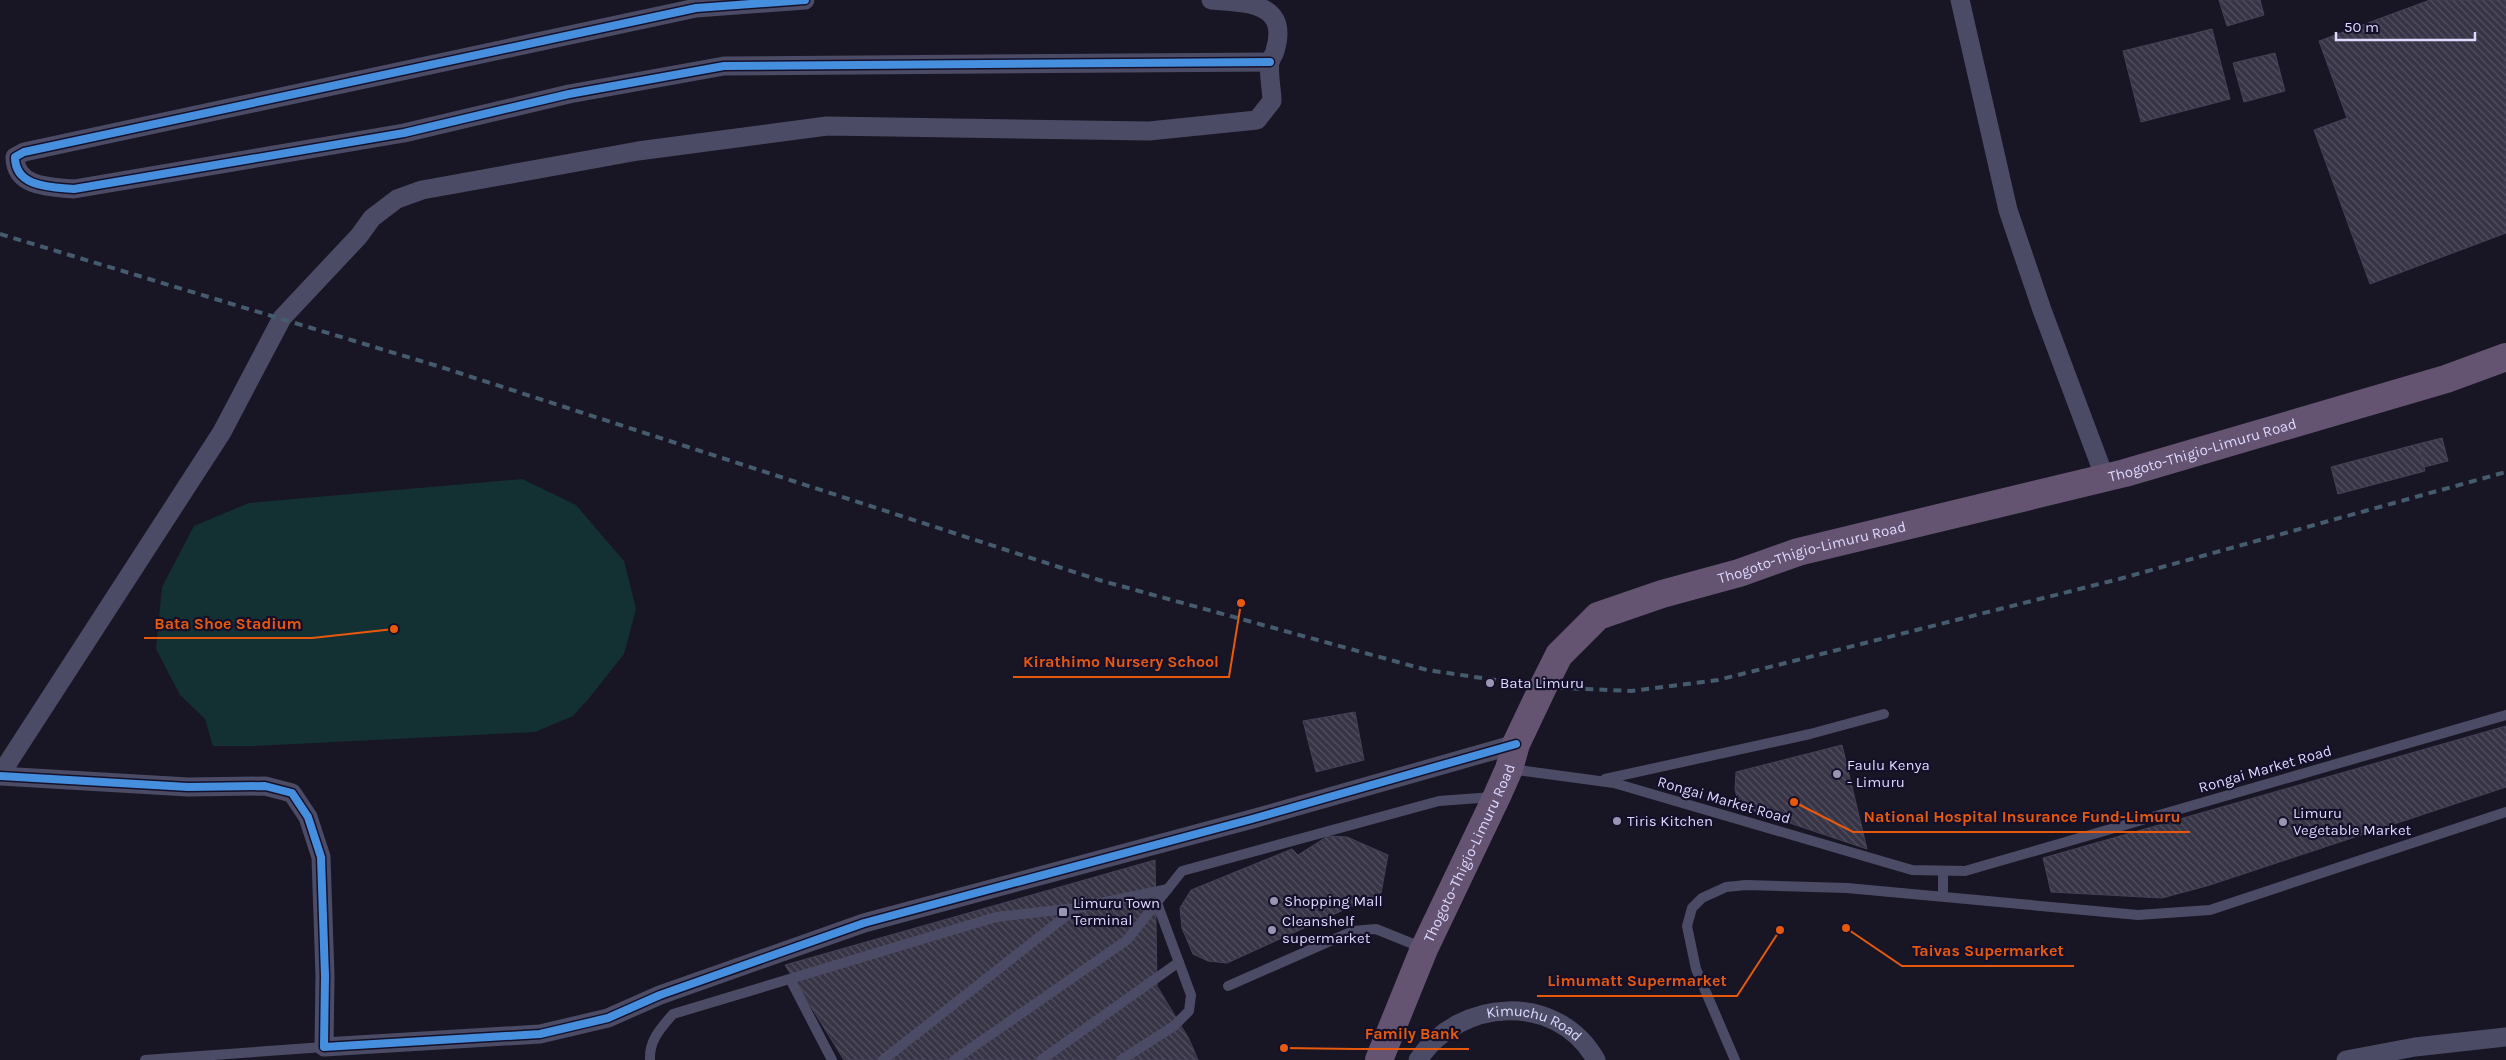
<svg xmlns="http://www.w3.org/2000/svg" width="2506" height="1060" font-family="Karla,sans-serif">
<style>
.park{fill:#133032}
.building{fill:url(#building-back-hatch);stroke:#454158}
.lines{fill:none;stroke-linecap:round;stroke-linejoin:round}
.service{stroke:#4c4b65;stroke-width:10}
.minor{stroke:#4c4b65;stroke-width:19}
.trunk{stroke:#645472;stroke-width:28}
.rail{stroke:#455b6e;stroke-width:4;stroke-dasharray:8 6;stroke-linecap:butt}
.cycleway-casing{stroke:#15102a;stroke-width:11}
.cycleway{stroke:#468fdf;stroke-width:8}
.poi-dot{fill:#9995b2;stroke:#15102a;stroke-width:2}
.labels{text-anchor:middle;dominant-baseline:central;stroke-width:4.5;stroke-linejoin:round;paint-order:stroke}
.street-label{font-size:15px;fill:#ded9ff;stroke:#15102a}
.poi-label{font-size:15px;fill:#ded9ff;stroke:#15102a;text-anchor:start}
.leader{fill:none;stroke:#e8590c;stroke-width:2}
.callout-dot{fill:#e8590c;stroke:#15102a;stroke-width:2}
.callout-label{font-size:16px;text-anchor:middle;font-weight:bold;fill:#e8590c;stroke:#15102a;stroke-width:4.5;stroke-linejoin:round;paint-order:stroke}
</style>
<defs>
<pattern id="building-back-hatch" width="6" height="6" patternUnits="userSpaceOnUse" patternTransform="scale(1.25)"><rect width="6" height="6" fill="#373446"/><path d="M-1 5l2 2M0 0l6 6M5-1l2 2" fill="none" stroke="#545162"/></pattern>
</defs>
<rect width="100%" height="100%" fill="#181624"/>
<!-- park -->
<path class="park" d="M 522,479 L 576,505 L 624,561 L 636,609 L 624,654 L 590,697 L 573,716 L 535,732 L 254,746 L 213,746 L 205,719 L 180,695 L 156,649 L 162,587 L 194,526 L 249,503 Z"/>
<!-- building -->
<path class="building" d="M 2219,0 L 2260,0 L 2264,15 L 2227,26 Z
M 2430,0 L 2506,0 L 2506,233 L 2370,284 L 2314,130 L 2347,118 L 2319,41 Z
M 2212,29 L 2230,99 L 2141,122 L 2123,51 Z
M 2275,53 L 2285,91 L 2244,102 L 2233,63 Z
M 2442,438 L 2448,461 L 2424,467 L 2418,444 Z
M 2418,444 L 2425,471 L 2338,494 L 2331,467 Z
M 1355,712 L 1364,760 L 1316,772 L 1303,721 Z
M 2506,726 L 2506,787 L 2210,885 L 2162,898 L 2051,892 L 2043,858 Z
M 1842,745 L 1867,849 L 1739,806 L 1735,789 L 1736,772 Z
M 1328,836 L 1347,837 L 1388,855 L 1381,893 L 1227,963 L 1208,961 L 1193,954 L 1182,928 L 1180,908 L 1191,890 L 1292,849 L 1298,855 Z
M 1155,860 L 1157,986 L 1189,1039 L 1198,1060 L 844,1060 L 785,965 Z"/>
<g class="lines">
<!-- service -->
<path class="service" d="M 1510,769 L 1614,783 L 1912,870 L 1965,871 L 2506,715
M 1605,779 L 1810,734 L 1884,714
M 1943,896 L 1943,871
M 790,979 L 832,1060
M 1228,986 L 1353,931 L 1376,929 L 1423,948
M 145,1060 L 324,1047
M 650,1060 C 649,1040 661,1028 673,1014 L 996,917 L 1077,908 L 1168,889
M 883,1060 L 1076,908
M 954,1060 L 1127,940 L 1182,871 L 1439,801 L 1493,797
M 1041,1060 L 1179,962
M 1121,1060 L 1174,1026 L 1189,1011 L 1191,995 L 1157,903
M 1735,1060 L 1696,969 L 1687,926 L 1692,908 L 1702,898 L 1726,887 L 1746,885 L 1847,888 L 2138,915 L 2210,910 L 2506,812"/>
<!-- minor -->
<g class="minor">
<path d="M 805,0 L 696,8 L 24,152 L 15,157 C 15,188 52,187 74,189 L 404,133 L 569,94 L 724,66 L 1270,62"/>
<path d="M 1960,0 L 2008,210 L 2042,310 L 2105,478"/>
<path d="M 0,775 L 222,432 L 282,318 L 359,236 L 372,218 L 397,199 L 422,190 L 638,151 L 827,126 L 1149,131 L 1257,120 L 1272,101 C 1272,90 1268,74 1270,62 C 1271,58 1274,55 1275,51 C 1290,1 1244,3 1211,0"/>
<path d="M 0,776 L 188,787 L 265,786 L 292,793 L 308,817 L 321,857 L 325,976 L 324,1047 L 540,1034 L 608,1018 L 660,995 L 864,923 L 1252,819 L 1516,744"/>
<path id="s1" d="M 1418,1060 C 1459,998 1557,991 1596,1060"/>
<path d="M 2346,1060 L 2415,1047 L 2506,1037"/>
</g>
<!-- trunk -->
<path class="trunk" id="s2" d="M 1379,1060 L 1424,949 L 1497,796 L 1509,769 L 1516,744 L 1543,687 L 1559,655 L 1598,616 L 1662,594 L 1739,573 L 1798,552 L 2125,473 L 2446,379 L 2506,357"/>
<!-- rail -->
<path class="rail" d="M 0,234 L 444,368 L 1099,580 L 1427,670 L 1543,687 L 1631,691 L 1718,680 L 2119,579 L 2506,472"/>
<defs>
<path id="cycleway" d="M 805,0 L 696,8 L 24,152 L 15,157 C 15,188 52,187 74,189 L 404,133 L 569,94 L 724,66 L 1270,62
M 0,776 L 188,787 L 265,786 L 292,793 L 308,817 L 321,857 L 325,976 L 324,1047 L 540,1034 L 608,1018 L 660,995 L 864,923 L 1252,819 L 1516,744"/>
</defs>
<!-- cycleway casing -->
<use href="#cycleway" class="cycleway-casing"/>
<!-- cycleway -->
<use href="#cycleway" class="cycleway"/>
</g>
<!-- markers -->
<g class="poi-dot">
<circle cx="1490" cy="683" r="5"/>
<circle cx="1837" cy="774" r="5"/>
<circle cx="1617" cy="821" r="5"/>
<circle cx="2283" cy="822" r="5"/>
<circle cx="1274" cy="901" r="5"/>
<rect x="1058" y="907" width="10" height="10" rx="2.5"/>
<circle cx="1272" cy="930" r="5"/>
</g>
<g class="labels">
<!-- street labels -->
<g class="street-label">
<text stroke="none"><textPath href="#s2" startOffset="1126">Thogoto-Thigio-Limuru Road</textPath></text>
<text stroke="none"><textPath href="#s2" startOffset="722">Thogoto-Thigio-Limuru Road</textPath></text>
<text transform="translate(2265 769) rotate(-16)">Rongai Market Road</text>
<text transform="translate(1724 800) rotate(16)">Rongai Market Road</text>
<text stroke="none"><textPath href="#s2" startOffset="226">Thogoto-Thigio-Limuru Road</textPath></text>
<text stroke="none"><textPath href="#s1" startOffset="135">Kimuchu Road</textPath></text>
</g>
<!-- poi labels -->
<g class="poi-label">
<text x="1500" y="683">Bata Limuru</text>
<text x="1847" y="765">Faulu Kenya<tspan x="1847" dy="17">- Limuru</tspan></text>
<text x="2293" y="813">Limuru<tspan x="2293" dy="17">Vegetable Market</tspan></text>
<text x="1627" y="821">Tiris Kitchen</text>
<text x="1284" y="901">Shopping Mall</text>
<text x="1073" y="903">Limuru Town<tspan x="1073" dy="17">Terminal</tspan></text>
<text x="1282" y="921">Cleanshelf<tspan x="1282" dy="17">supermarket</tspan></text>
</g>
</g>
<!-- callouts -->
<path class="leader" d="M394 629L312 638H144M1241 603L1229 677H1013M1794 802L1853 832H2190M1846 928L1902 966H2074M1780 930L1737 996H1537M1284 1048L1355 1049H1469"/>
<g class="callout-dot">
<circle cx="394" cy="629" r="5"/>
<circle cx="1241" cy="603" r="5"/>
<circle cx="1794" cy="802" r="5"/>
<circle cx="1846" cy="928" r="5"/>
<circle cx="1780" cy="930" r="5"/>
<circle cx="1284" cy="1048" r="5"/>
</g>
<g class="callout-label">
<text x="228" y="629">Bata Shoe Stadium</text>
<text x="1121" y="667">Kirathimo Nursery School</text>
<text x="2022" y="822">National Hospital Insurance Fund-Limuru</text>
<text x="1988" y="956">Taivas Supermarket</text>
<text x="1637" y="986">Limumatt Supermarket</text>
<text x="1412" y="1039">Family Bank</text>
</g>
<!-- scale -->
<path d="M2336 32v8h139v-8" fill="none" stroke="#ded9ff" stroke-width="2.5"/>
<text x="2344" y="32" font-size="15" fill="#ded9ff" stroke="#15102a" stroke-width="4" paint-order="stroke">50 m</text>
</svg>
